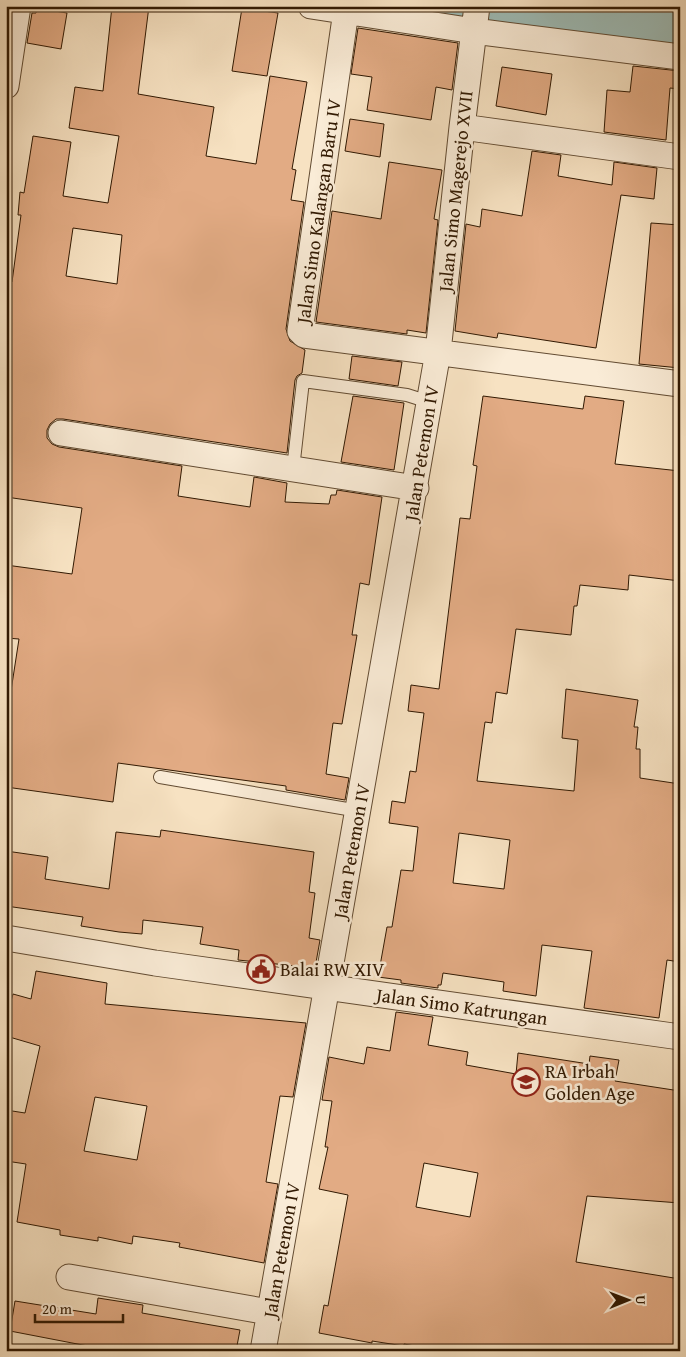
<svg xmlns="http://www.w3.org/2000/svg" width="686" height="1357" font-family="'Gentium Book Plus',serif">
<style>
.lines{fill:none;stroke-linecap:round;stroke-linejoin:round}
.river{stroke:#9ebdb8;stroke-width:52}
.building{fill:#e2ab84;stroke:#311902;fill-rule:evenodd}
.lane-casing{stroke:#624b32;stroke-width:14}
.street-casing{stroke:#624b32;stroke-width:27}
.lane{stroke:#faecd7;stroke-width:12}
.street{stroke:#faecd7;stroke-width:25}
.labels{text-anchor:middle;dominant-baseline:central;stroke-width:5;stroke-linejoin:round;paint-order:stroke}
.street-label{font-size:19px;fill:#311902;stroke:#faecd7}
.poi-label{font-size:19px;fill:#311902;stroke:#faecd7;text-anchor:start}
</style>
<rect width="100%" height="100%" fill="#f7e2c2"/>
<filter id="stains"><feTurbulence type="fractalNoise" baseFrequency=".004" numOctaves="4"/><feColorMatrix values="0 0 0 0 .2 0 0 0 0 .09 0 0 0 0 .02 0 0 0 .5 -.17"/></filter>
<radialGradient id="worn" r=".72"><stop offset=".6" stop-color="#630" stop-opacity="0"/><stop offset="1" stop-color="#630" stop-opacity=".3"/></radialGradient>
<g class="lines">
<!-- river -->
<path class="river" d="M 464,6 L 680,31"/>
</g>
<!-- building -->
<path class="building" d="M 112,6 L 149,6 L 138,94 L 214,107 L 206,156 L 256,164 L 270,76 L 307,82 L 292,169 L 296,170 L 291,200 L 304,202 L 286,329 L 290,341 L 305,350 L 302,373 L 297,376 L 295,380 L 287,453 L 63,419 L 56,419 L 50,424 L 47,430 L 47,438 L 52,444 L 59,447 L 182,466 L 178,496 L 250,507 L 254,477 L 287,483 L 285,502 L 329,504 L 331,495 L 336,495 L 337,490 L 382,497 L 369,585 L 360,583 L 352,635 L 357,635 L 342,724 L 333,723 L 326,774 L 349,778 L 345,800 L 286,790 L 286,786 L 118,763 L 113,802 L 6,787 L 6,723 L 19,639 L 6,638 L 6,565 L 72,574 L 82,508 L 6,497 L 6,281 L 12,282 L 21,215 L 18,215 L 20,192 L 24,193 L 33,136 L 71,142 L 63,196 L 108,203 L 119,136 L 69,128 L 75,87 L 103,91 ZM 73,228 L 122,235 L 117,284 L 66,276 Z
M 37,8 L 67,13 L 61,49 L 27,43 L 32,13 L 36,13 Z
M 242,8 L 278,13 L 267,76 L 232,71 Z
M 358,28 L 458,43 L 452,90 L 436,87 L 431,120 L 367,110 L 372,77 L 351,74 Z
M 633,66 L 680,71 L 680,89 L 670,88 L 666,140 L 604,132 L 607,90 L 630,92 Z
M 502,67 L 552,74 L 546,115 L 496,106 Z
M 350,119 L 384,124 L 380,157 L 345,151 Z
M 532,151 L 561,155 L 558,176 L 612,185 L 614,162 L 657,168 L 654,199 L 621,195 L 596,348 L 498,333 L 497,338 L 455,331 L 466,224 L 480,227 L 482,209 L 522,216 Z
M 389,162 L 442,170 L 434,219 L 438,220 L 426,333 L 407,330 L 407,334 L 316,322 L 332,211 L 381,219 Z
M 651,223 L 680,225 L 680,368 L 639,364 Z
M 352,356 L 402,362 L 398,386 L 349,379 Z
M 353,396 L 404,403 L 394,470 L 341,462 Z
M 483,396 L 583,409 L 585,396 L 624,401 L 615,464 L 680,471 L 680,581 L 629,575 L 628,590 L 580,585 L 577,606 L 574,606 L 571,635 L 516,629 L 507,694 L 496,692 L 492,723 L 485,722 L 477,781 L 574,791 L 578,740 L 562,738 L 566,689 L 638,700 L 634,727 L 638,727 L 636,749 L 640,749 L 640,778 L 680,784 L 680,962 L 667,960 L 659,1018 L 584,1008 L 592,951 L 542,945 L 536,996 L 503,991 L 504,982 L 443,973 L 441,985 L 438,985 L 438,988 L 401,983 L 401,980 L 378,977 L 387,927 L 392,927 L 401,870 L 413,871 L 418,827 L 389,823 L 392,801 L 405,803 L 410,771 L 416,772 L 424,713 L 408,711 L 411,685 L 439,689 L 460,518 L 470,519 L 477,466 L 473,465 ZM 459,833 L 510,840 L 504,889 L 453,883 Z
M 161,830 L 314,852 L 309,892 L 315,893 L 309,938 L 320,940 L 315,968 L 238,960 L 239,950 L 200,944 L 203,927 L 143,920 L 142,934 L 119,932 L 81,926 L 83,917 L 6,906 L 6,851 L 48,857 L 45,879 L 109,889 L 116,832 L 160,837 Z
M 36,971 L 107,983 L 105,1004 L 306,1023 L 293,1097 L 280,1096 L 266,1182 L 278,1184 L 264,1263 L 179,1247 L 180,1243 L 133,1236 L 132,1244 L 98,1237 L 98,1241 L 60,1235 L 60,1230 L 17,1222 L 26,1164 L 6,1161 L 6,1110 L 25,1113 L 40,1046 L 6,1036 L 6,1020 L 13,994 L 31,999 ZM 95,1097 L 147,1106 L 137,1160 L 84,1151 Z
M 396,1012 L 433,1017 L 428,1045 L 468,1052 L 466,1065 L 516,1074 L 518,1053 L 589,1064 L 590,1056 L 619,1060 L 615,1081 L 680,1091 L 680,1203 L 587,1196 L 576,1262 L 680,1279 L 680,1351 L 442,1351 L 404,1344 L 404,1346 L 372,1341 L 372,1343 L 319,1333 L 324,1305 L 328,1306 L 348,1195 L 319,1189 L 328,1147 L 325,1147 L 332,1101 L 322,1100 L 329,1057 L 364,1064 L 367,1047 L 390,1051 ZM 424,1163 L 478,1173 L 470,1217 L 416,1207 Z
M 98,1298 L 143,1305 L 142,1313 L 240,1330 L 236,1351 L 93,1351 L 93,1347 L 10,1331 L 15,1301 L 96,1314 Z"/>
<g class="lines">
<defs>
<path id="lane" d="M 294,460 L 303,381 L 407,395 L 429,402
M 160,777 L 359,811"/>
<path id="street" d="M 311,6 L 474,31 L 680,57
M 346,11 L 300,331 L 304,335 L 680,384
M 6,86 L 18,6
M 462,127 L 680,157
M 61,433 L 416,488
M 6,938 L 155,963 L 680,1037
M 69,1277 L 269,1312
M 263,1351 L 438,352 L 462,127 L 477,6"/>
</defs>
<!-- lane casing -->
<use href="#lane" class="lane-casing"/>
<!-- street casing -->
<use href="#street" class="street-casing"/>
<!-- lane -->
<use href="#lane" class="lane"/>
<!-- street -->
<use href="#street" class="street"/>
</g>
<!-- icons -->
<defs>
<symbol id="civic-ring" viewBox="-11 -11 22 22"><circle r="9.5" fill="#faecd7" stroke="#8f2418" stroke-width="1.5"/><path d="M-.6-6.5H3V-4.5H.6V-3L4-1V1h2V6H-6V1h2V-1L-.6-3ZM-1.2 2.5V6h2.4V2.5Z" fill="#8f2418"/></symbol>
<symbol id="school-ring" viewBox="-11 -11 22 22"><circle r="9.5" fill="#faecd7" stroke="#8f2418" stroke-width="1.5"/><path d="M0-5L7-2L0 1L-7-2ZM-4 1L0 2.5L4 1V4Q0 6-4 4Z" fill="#8f2418"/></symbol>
</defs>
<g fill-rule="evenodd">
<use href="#civic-ring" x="245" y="953" width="32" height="32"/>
<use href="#school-ring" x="510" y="1066" width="32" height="32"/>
</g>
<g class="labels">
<!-- street labels -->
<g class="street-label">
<text transform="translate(455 191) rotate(-84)">Jalan Simo Magerejo XVII</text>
<text transform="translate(318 211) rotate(-82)">Jalan Simo Kalangan Baru IV</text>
<text transform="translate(421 453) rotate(-81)">Jalan Petemon IV</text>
<text transform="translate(351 851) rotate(-80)">Jalan Petemon IV</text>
<text transform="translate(462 1006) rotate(8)">Jalan Simo Katrungan</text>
<text transform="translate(281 1250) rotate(-80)">Jalan Petemon IV</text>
</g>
<!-- poi labels -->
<g class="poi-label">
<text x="280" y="969">Balai RW XIV</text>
<text x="545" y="1071">RA Irbah<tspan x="545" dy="22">Golden Age</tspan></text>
</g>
</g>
<!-- margin -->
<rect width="686" height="1357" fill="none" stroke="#f7e2c2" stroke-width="25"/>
<rect x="8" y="8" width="671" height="1342" fill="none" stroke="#311902" stroke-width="2.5"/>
<rect x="12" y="12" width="661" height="1332" fill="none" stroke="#311902"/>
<!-- north arrow -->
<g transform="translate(628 1300) rotate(89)" stroke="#faecd7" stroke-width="4" paint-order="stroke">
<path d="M0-4L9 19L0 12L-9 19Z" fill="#311902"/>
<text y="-8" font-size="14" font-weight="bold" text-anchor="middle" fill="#311902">U</text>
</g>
<!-- scale -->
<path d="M35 1314v8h88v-8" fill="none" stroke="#311902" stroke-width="2.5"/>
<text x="42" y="1314" font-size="15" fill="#311902" stroke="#faecd7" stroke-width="4" paint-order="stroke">20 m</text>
<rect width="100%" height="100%" filter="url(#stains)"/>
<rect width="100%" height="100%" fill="url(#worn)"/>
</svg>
